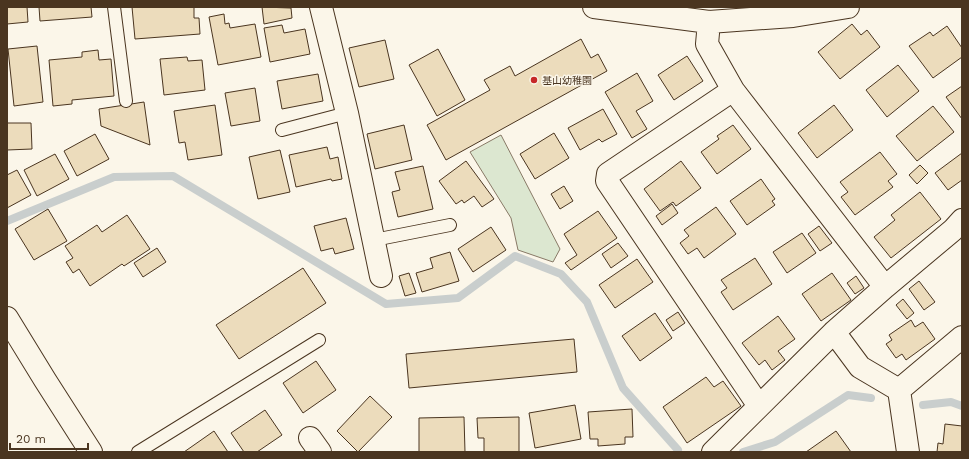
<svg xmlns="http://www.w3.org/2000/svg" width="969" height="459" font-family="'Work Sans','Noto Sans JP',sans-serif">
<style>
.green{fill:#dce7d0;stroke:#887966}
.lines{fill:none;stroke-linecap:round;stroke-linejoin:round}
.stream{stroke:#c9cecd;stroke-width:8}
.building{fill:#ecdcbc;stroke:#4a3520}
.lane-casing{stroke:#4a3520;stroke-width:14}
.street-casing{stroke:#4a3520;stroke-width:24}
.secondary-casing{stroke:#4a3520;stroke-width:24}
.lane{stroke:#fbf6e9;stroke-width:12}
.street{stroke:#fbf6e9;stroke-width:22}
.secondary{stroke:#fbf6e9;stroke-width:22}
.poi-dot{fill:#c62828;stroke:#fbf6e9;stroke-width:1.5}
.labels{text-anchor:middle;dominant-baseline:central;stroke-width:3;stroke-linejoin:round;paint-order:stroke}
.poi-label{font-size:10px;fill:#4a3520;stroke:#fbf6e9;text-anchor:start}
</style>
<rect width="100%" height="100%" fill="#fbf6e9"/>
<!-- green -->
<path class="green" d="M 501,135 L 560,249 L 553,262 L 518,250 L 511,218 L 470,152 Z"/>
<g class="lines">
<!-- stream -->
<path class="stream" d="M 7,221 L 114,177 L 173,176 L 386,304 L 458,298 L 515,256 L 561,274 L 587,302 L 623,388 L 678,450
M 923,405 L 951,402 L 962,406
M 743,452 L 775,442 L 848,395 L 871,398"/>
</g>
<!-- building -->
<path class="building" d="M 7,7 L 27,7 L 28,22 L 7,24 Z
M 39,7 L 91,7 L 92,17 L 40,21 Z
M 132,7 L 194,7 L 194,18 L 199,18 L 200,34 L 135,39 Z
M 262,7 L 291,8 L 292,18 L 264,24 Z
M 224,14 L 225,24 L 229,23 L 230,28 L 255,24 L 261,57 L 218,65 L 209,17 Z
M 852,24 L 861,35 L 867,30 L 880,47 L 840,79 L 818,52 Z
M 282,25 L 284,33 L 305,29 L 310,54 L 270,62 L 264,28 Z
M 947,26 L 962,48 L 962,57 L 933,78 L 909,46 L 930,32 L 933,36 Z
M 581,39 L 591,58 L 598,54 L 607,71 L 446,160 L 427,125 L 490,90 L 484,80 L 510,66 L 515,76 Z
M 385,40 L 394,79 L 359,87 L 349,48 Z
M 37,46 L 43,102 L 14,106 L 8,49 Z
M 438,49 L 465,100 L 437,116 L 409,65 Z
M 98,50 L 99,60 L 111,59 L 114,96 L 72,100 L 72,104 L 53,106 L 49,60 L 82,57 L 82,52 Z
M 687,56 L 703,81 L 674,100 L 658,75 Z
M 187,57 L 188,61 L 202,60 L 205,90 L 164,95 L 160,59 Z
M 898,65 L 919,91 L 887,117 L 866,90 Z
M 637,73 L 653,101 L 636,111 L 647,129 L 632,138 L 605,92 Z
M 318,74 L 323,101 L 282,109 L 277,81 Z
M 962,86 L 962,119 L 946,97 Z
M 255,88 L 260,121 L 231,126 L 225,93 Z
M 144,102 L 150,145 L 101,126 L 99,109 Z
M 215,105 L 222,155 L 188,160 L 185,142 L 179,143 L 174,111 Z
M 834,105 L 853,130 L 817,158 L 798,133 Z
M 933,106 L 954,132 L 917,161 L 896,136 Z
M 603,109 L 617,134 L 602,142 L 599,139 L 580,150 L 568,128 Z
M 7,123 L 31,123 L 32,149 L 7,150 Z
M 404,125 L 412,160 L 375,169 L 367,134 Z
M 733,125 L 751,149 L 717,174 L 701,152 L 719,139 L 717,136 Z
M 554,133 L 569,158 L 535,179 L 520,154 Z
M 95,134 L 109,159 L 77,176 L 64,151 Z
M 327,147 L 330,159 L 338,157 L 342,179 L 332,181 L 331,179 L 296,187 L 289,155 Z
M 280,150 L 290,192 L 258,199 L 249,157 Z
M 880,152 L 897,174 L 888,181 L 893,187 L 855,215 L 841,197 L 848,192 L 840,182 Z
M 962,153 L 962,180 L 948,190 L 935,173 Z
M 55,154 L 69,179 L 37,196 L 24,170 Z
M 466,161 L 494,199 L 482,207 L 474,196 L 464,203 L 462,200 L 456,204 L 439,181 Z
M 681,161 L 701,188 L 676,206 L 673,202 L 660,211 L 644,189 Z
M 920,165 L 928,173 L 917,184 L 909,175 Z
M 423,166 L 433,209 L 398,217 L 392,192 L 400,190 L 395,172 Z
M 17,170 L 31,195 L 7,208 L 7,175 Z
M 761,179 L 775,199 L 772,201 L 775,205 L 747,225 L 730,201 Z
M 564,186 L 573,201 L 560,209 L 551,194 Z
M 920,192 L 941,219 L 891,258 L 874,237 L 895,220 L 891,215 Z
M 672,204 L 678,213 L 662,225 L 656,216 Z
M 716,207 L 736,234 L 704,258 L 697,248 L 688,254 L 680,243 L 689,236 L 684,230 Z
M 48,209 L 67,241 L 34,260 L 15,229 Z
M 598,211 L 617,238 L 571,270 L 565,263 L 577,255 L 564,234 Z
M 127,215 L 150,249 L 124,266 L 122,264 L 90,286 L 79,269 L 73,273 L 66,262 L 73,258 L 65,246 L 97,225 L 102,232 Z
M 346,218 L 354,249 L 335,254 L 333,248 L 321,251 L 314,226 Z
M 819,226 L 832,243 L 820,251 L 808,234 Z
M 491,227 L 506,250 L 473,272 L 458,249 Z
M 802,233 L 816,253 L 787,273 L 773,252 Z
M 618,243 L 628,256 L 611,268 L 602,254 Z
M 157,248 L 166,262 L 143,277 L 134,263 Z
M 450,252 L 459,281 L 422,292 L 416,273 L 433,268 L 430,258 Z
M 755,258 L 772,284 L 733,310 L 721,292 L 727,288 L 721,280 Z
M 637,259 L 653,282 L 615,308 L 599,285 Z
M 303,268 L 326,303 L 239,359 L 216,325 Z
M 409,273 L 416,293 L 405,296 L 399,276 Z
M 832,273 L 851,300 L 821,321 L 802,294 Z
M 856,276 L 864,288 L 855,294 L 847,283 Z
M 919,281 L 935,302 L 924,310 L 909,289 Z
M 903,299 L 914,313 L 907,319 L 896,305 Z
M 678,312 L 685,323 L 673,331 L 666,320 Z
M 655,313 L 672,338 L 640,361 L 622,336 Z
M 778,316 L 795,339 L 778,351 L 785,360 L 772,370 L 765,360 L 759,365 L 742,343 Z
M 911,320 L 915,327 L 923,322 L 935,339 L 906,360 L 902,354 L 896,358 L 886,344 L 892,340 L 889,335 Z
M 574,339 L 577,372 L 409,388 L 406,354 Z
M 316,361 L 336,390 L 303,413 L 283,383 Z
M 706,377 L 714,387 L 723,381 L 741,406 L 687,443 L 663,407 Z
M 370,396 L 392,417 L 358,452 L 337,431 Z
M 575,405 L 581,439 L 535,448 L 529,413 Z
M 632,409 L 633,437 L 625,437 L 625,444 L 598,446 L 598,439 L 590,439 L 588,412 Z
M 265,410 L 282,435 L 257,452 L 244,452 L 231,433 Z
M 464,417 L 465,452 L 419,452 L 419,418 Z
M 519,417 L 519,452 L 484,452 L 484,438 L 478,438 L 477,418 Z
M 945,424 L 962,426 L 962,452 L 937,452 L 938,443 L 943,444 Z
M 214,431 L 228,452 L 184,452 Z
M 836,431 L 851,452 L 806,452 Z"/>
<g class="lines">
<defs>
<path id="lane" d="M 114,7 L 126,101
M 282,130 L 347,113
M 374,240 L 450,225
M 138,452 L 319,340"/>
<path id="street" d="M 321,7 L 347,113 L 381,276
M 594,7 L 709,22 L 793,16 L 848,7
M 709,22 L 707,44 L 733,90 L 885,287
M 733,90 L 608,174 L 607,181 L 759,406
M 834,332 L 860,367 L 899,390 L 962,337
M 899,390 L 908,452
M 310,438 L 320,452
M 713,452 L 834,332 L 885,287 L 953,230 L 962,220"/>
<path id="secondary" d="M 7,318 L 45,380 L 91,452"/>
</defs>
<!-- lane casing -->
<use href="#lane" class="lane-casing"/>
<!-- street casing -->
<use href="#street" class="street-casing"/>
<!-- secondary casing -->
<use href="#secondary" class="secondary-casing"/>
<!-- lane -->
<use href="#lane" class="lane"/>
<!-- street -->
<use href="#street" class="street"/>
<!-- secondary -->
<use href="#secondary" class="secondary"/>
</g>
<!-- markers -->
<circle class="poi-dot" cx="534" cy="80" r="4"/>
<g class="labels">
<!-- poi labels -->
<g class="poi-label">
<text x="542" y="80">基山幼稚園</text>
</g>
</g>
<!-- border -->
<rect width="969" height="459" fill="none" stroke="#4a3520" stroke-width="16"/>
<!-- scale -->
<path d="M10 443v6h78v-6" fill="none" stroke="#4a3520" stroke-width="2"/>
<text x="16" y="443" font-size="12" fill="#4a3520" stroke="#fbf6e9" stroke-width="3" paint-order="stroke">20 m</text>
</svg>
